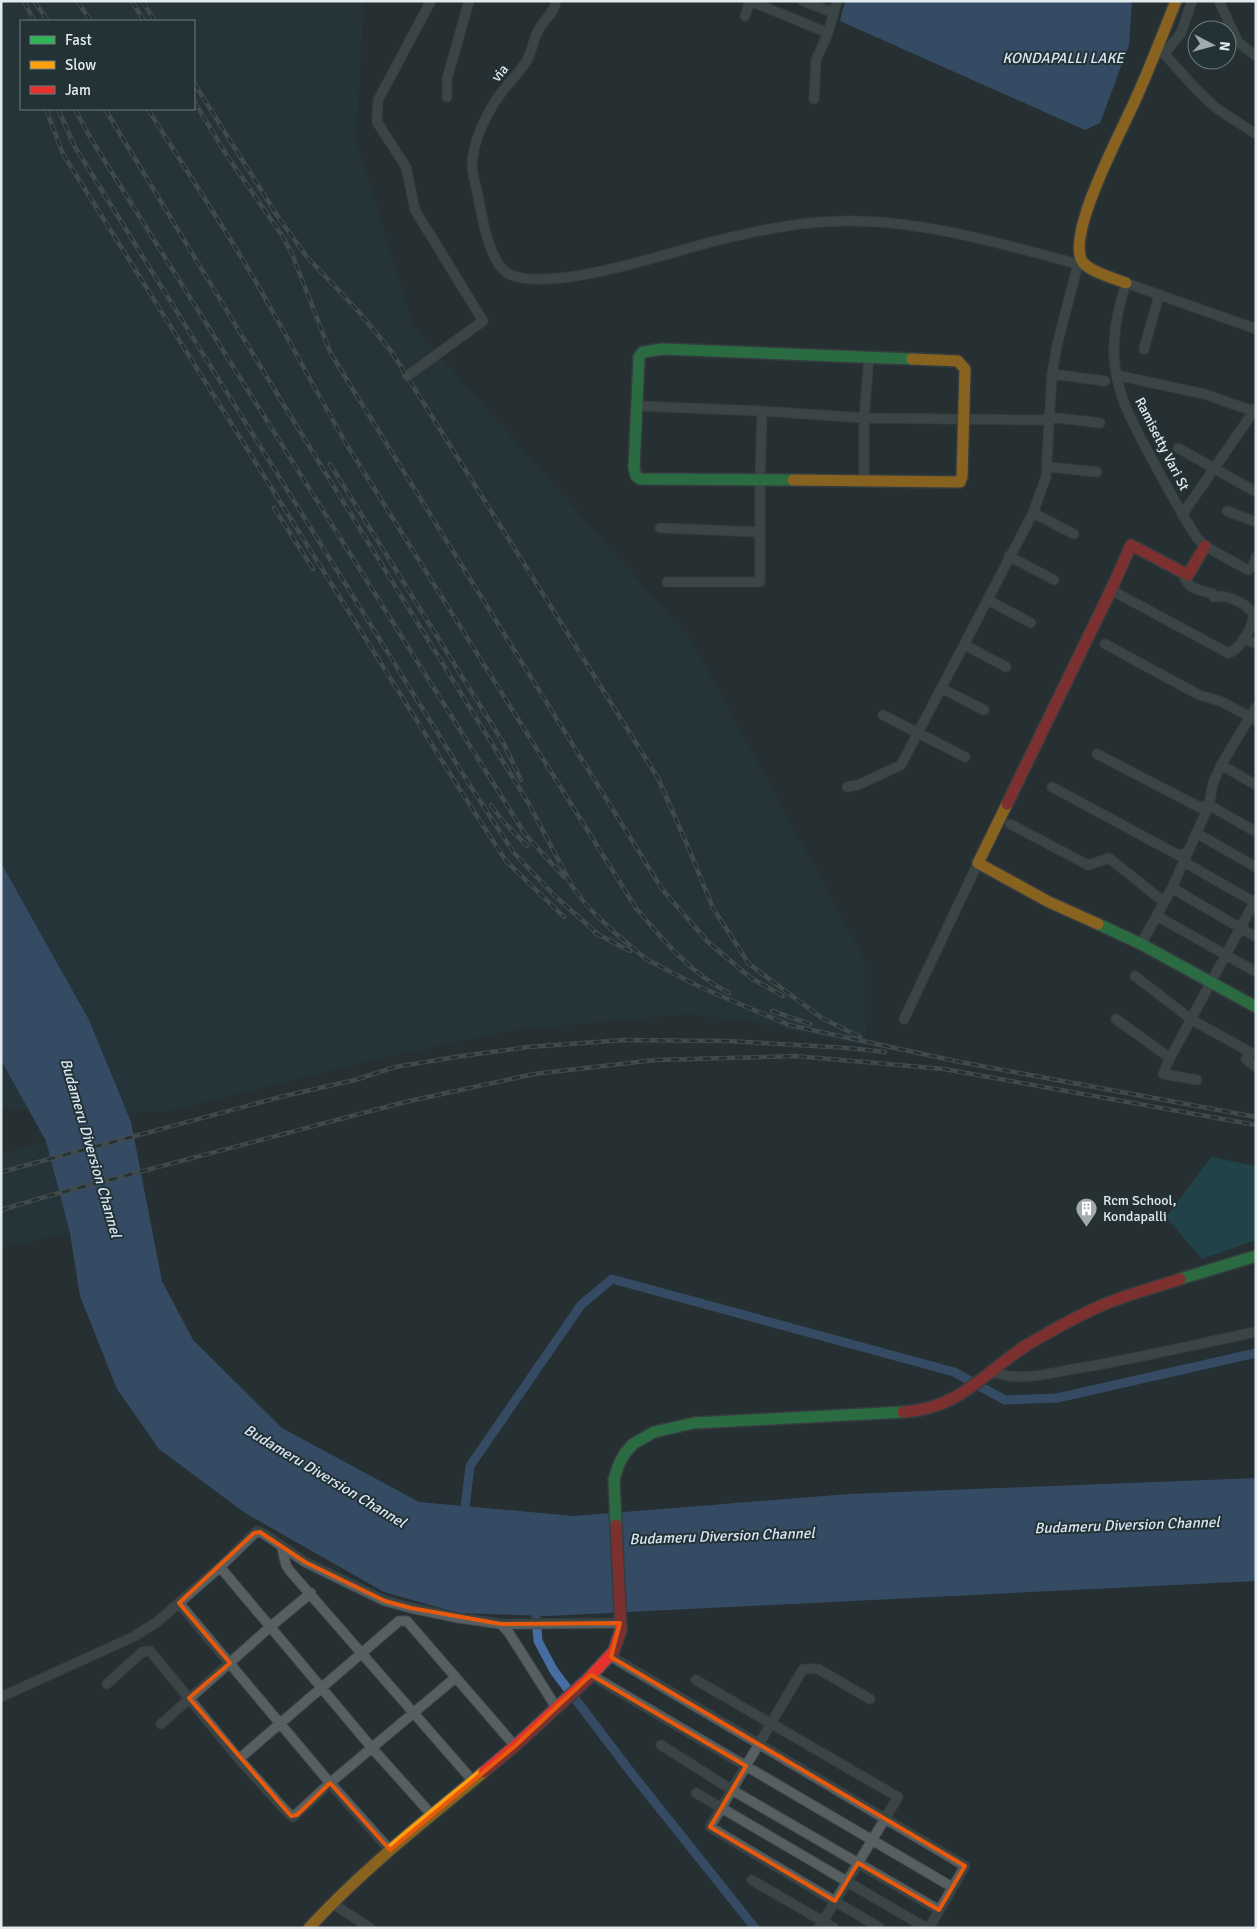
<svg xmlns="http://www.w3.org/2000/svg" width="1257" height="1929" font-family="Signika,sans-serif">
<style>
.built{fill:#243b40;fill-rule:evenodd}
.green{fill:#1c5965}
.water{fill:#476ea2}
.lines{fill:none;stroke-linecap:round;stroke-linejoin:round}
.canal{stroke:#476ea2;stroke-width:9}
.street-casing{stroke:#464d50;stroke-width:11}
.fast-casing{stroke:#464d50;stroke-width:14}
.slow-casing{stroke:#464d50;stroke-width:14}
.jam-casing{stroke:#464d50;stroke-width:14}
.street{stroke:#585f61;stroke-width:9}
.fast{stroke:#30b455;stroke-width:11}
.slow{stroke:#ff9f0a;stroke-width:11}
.jam{stroke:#e5322d;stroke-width:11}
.rail-casing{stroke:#626a6c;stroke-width:4.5}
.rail{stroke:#223235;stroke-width:2.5;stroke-dasharray:8;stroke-linecap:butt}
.marked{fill:none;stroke:#e8590c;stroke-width:4;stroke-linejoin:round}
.labels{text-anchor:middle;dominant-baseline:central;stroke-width:4;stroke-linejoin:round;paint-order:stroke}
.street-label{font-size:14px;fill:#e1ebee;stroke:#223235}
.poi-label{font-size:14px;fill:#e1ebee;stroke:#223235;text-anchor:start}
.water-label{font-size:15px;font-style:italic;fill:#d8e5f5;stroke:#223235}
</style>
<rect width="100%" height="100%" fill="#262f31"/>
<!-- built -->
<path class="built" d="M 1,1 L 364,1 L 356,140 L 413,326 L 691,640 L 865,960 L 866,1046 L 760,1023 L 686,1014 L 507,1031 L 373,1060 L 167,1112 L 1,1110 ZM 21,21 L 194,21 L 194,109 L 21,109 Z
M 46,1141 L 70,1233 L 1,1248 L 1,1154 Z"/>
<!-- green -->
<path class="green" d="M 1211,1157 L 1256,1166 L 1256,1240 L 1202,1259 L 1166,1217 Z"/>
<!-- water -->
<path class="water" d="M 845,1 L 1132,1 L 1129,45 L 1100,123 L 1085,130 L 840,21 Z
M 1,863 L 89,1020 L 131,1122 L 162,1281 L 193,1340 L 282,1428 L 419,1502 L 574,1516 L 849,1494 L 1256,1478 L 1256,1581 L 548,1616 L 458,1613 L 384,1592 L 245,1513 L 159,1449 L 117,1389 L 80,1296 L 70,1233 L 46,1141 L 1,1060 Z"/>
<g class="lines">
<!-- canal -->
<path class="canal" d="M 464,1517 L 470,1466 L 581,1305 L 612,1279 L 954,1372 L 1005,1400 L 1057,1398 L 1256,1353
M 535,1605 L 538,1641 L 554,1671 L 633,1775 L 755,1928"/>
<defs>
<path id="street" d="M 556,1 C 555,13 543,20 538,31 C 533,40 532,51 527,60 C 522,70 512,79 505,88 C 489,108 473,138 472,165 C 472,173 475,183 477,191 C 481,212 489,267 511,275 C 553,292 665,254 711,242 C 755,231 801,221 847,221 C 922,220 1006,245 1078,264 L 1081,263
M 750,1 L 828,33
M 803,1 L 834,13
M 1219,1 L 1238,42 L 1256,56
M 745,16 L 750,1
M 1158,47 L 1196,89 L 1216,108 L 1256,134
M 1164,54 L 1181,33 L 1192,1
M 447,97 L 447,79 L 469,1
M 814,99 L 816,60 L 828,33 L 837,1
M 1256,329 L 1126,283 C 1118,309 1111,338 1115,366 C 1118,395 1132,422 1146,448 C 1162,478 1178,508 1197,538 L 1205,546 L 1248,570 L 1253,567 L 1256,557
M 1144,349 L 1159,295
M 1052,374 L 1105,381
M 1116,375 L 1204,394 L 1256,412
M 407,376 L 483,321 L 415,210 L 406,167 L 377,122 L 378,100 L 431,1
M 637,406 L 762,411 L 864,418 L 1041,420 L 1050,417 L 1100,423
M 1178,448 L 1256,492
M 1048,467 L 1097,472
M 864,480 L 864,418 L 869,357
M 1227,511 L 1256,522
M 1033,513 L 1074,534
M 1182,515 L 1256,408
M 660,528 L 760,532
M 1009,556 L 1054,580
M 667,582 L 760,582 L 760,480 L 762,411
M 1111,590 L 1228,653 C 1238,652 1256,624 1253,613 C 1245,603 1227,594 1214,597 L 1213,594 C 1195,588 1190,591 1182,573
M 988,600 L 1031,623
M 1244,638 L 1256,644
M 1105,644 L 1199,695 L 1220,701 L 1256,720
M 965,645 L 1006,667
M 941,688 L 984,710
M 883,715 L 965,757
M 1097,754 L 1199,807 L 1209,805 L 1256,832
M 1221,765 L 1256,785
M 847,787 L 858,785 L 901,765 L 1033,513 L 1046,477 L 1052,374 L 1057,345 L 1078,264
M 1052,787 L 1178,855 L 1183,854 L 1184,862 L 1256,903
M 1010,824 L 1088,865 L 1109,858 L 1164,902
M 1196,833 L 1256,867
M 1172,888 L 1256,937
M 1157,916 L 1256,972
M 1141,944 L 1172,888 L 1209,805 L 1213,783 L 1221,765 L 1256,707
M 1135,976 L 1192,1020 L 1250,1052 L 1246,1059 L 1256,1067
M 904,1019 L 978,863
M 1116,1019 L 1170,1058 L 1256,899
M 1170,1058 L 1163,1074 L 1197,1080
M 994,1372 C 1021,1383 1052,1372 1080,1368 C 1139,1358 1197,1344 1256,1332
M 282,1548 L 286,1565 L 289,1570 L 473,1781
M 220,1567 L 372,1748 L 432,1815
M 179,1603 L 330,1783 L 390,1850
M 501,1624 L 509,1633 L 556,1707
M 610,1656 L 965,1866 L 929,1928
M 591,1675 L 952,1887
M 696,1680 L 898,1797 L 819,1928
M 107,1684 L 142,1652 L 150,1651 L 239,1759 L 287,1812 L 293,1817 L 330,1783 L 455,1678
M 1,1697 L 133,1637 L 157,1622 L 220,1567 L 257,1531 L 264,1534 L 305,1562 L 385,1601 L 411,1608 L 459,1618 L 501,1624 L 620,1623
M 870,1699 L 818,1669 L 803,1669 L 710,1827 L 880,1928
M 161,1724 L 270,1627 L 311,1593
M 661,1745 L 732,1790 L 939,1910
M 239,1759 L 399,1621 L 407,1621 L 515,1746
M 696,1793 L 926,1928
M 752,1880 L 834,1928
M 332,1903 L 370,1928"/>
<path id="fast" d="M 663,349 L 912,359
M 663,349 L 643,352 L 639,357 L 634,468 L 636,476 L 640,479 L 793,480
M 1098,924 L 1141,944 L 1256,1007
M 1180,1279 L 1256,1256
M 616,1525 L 614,1479 L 619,1464 L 625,1453 L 633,1444 L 654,1432 L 694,1423 L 903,1412"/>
<path id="slow" d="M 1126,283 C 1114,278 1085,271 1081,259 C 1069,227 1123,129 1137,96 C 1151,65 1163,33 1176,1
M 793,480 L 960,482 L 962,477 L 965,369 L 958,361 L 912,359
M 1007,804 L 978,863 L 1049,902 L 1098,924
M 309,1928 C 362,1870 424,1822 484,1772"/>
<path id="jam" d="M 1007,804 L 1111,590 L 1131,545 L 1188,575 L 1205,546
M 903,1412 C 960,1409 983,1373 1027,1345 C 1054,1329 1089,1309 1118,1299 C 1139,1291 1160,1286 1180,1279
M 484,1772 L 515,1746 L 588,1679 L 614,1651 L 621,1630 L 616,1525"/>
</defs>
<!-- street casing -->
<use href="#street" class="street-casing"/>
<!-- fast casing -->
<use href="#fast" class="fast-casing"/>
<!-- slow casing -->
<use href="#slow" class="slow-casing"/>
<!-- jam casing -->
<use href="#jam" class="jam-casing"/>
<!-- street -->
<use href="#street" class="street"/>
<!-- fast -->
<use href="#fast" class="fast"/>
<!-- slow -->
<use href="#slow" class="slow"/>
<!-- jam -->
<use href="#jam" class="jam"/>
<defs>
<path id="rail" d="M 24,1 L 34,21
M 34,1 L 48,21
M 77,1 L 91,21
M 132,1 L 144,21
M 142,1 L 155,21
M 194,83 L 278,217 L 307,257 L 359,312 L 391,351 L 658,778 L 689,849 L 713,908 L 749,964 L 822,1018 L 860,1037
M 194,101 L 226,154 L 283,237 L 292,254 L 331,354 L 662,889 L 708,942 L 751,978 L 783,996
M 46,109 L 63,154 L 462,793 L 506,861 L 564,917
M 58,109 L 75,147 L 471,787 L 514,853 L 555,896 L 600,936
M 75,109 L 91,139 L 525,834 L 564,877
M 105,109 L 285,407 L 529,804 L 572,886 L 587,906 L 615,933 L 646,959 L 700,987 L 789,1025 L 960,1062
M 148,109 C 179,159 212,209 243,260 C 279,320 311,383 347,445 L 636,908 C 663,940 690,973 729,993
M 330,464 L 504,744 L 521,780
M 274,508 L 313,569
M 491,805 L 502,820 L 527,846
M 595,933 L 630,951
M 772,1011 L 810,1024
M 955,1061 L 1256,1117
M 1,1172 L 284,1096 L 355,1080 L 395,1067 L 462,1056 L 528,1047 L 624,1040 L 728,1041 L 848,1048 L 885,1052
M 1,1210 L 48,1196 L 405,1102 L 534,1074 L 655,1060 L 796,1056 L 944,1069 L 1256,1125"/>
</defs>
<!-- rail casing -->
<use href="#rail" class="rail-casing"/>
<!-- rail -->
<use href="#rail" class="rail"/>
</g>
<!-- marked area -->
<path d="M0 0H1257V1929H0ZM 260,1532 L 305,1562 L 385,1601 L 411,1608 L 501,1624 L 620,1623 L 611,1657 L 965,1866 L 939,1910 L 858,1863 L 835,1901 L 710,1827 L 746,1766 L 591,1675 L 515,1746 L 390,1850 L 330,1783 L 297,1815 L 291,1816 L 189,1698 L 230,1663 L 179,1603 L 254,1533 Z" fill="#262f31" fill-opacity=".55" fill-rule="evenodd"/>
<path class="marked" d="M 260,1532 L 305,1562 L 385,1601 L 411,1608 L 501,1624 L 620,1623 L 611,1657 L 965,1866 L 939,1910 L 858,1863 L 835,1901 L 710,1827 L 746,1766 L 591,1675 L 515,1746 L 390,1850 L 330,1783 L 297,1815 L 291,1816 L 189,1698 L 230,1663 L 179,1603 L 254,1533 Z"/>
<!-- icons -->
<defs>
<symbol id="building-pin" viewBox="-11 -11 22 30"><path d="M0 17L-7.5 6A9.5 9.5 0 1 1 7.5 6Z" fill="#a0a9ac" stroke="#223235"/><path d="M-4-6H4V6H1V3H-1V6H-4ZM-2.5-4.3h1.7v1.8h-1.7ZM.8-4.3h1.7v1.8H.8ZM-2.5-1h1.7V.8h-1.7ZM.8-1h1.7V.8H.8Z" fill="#fff"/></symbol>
</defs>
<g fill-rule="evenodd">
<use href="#building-pin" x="1074" y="1196" width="25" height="34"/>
</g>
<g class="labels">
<!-- street labels -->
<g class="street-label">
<text transform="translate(500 73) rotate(-51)">via</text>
<text transform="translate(1162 444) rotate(63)">Ramisetty Vari St</text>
</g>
<!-- poi labels -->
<g class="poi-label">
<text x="1103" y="1200">Rcm School,<tspan x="1103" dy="16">Kondapalli</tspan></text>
</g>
<!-- water labels -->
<g class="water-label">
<text x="1063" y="58">KONDAPALLI LAKE</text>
<text transform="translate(91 1148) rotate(74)">Budameru Diversion Channel</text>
<text transform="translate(325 1476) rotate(31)">Budameru Diversion Channel</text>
<text transform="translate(1127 1525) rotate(-2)">Budameru Diversion Channel</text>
<text transform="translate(722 1536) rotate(-2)">Budameru Diversion Channel</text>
</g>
</g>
<!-- border -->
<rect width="1257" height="1929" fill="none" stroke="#e1ebee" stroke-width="5"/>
<!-- legend -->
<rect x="20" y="20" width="175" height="90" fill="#223235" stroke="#6e7c7f"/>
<rect x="30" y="36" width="25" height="8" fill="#30b455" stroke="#6e7c7f"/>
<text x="65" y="45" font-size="15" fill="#e1ebee">Fast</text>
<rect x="30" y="61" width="25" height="8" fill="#ff9f0a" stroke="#6e7c7f"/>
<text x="65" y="70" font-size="15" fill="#e1ebee">Slow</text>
<rect x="30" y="86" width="25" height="8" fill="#e5322d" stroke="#6e7c7f"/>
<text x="65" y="95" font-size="15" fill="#e1ebee">Jam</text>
<!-- north arrow -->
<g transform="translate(1212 45) rotate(96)"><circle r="24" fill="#223235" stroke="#6e7c7f"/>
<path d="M0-4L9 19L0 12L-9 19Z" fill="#a0a9ac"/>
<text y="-8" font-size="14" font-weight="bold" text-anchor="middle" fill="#e1ebee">N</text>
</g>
</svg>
